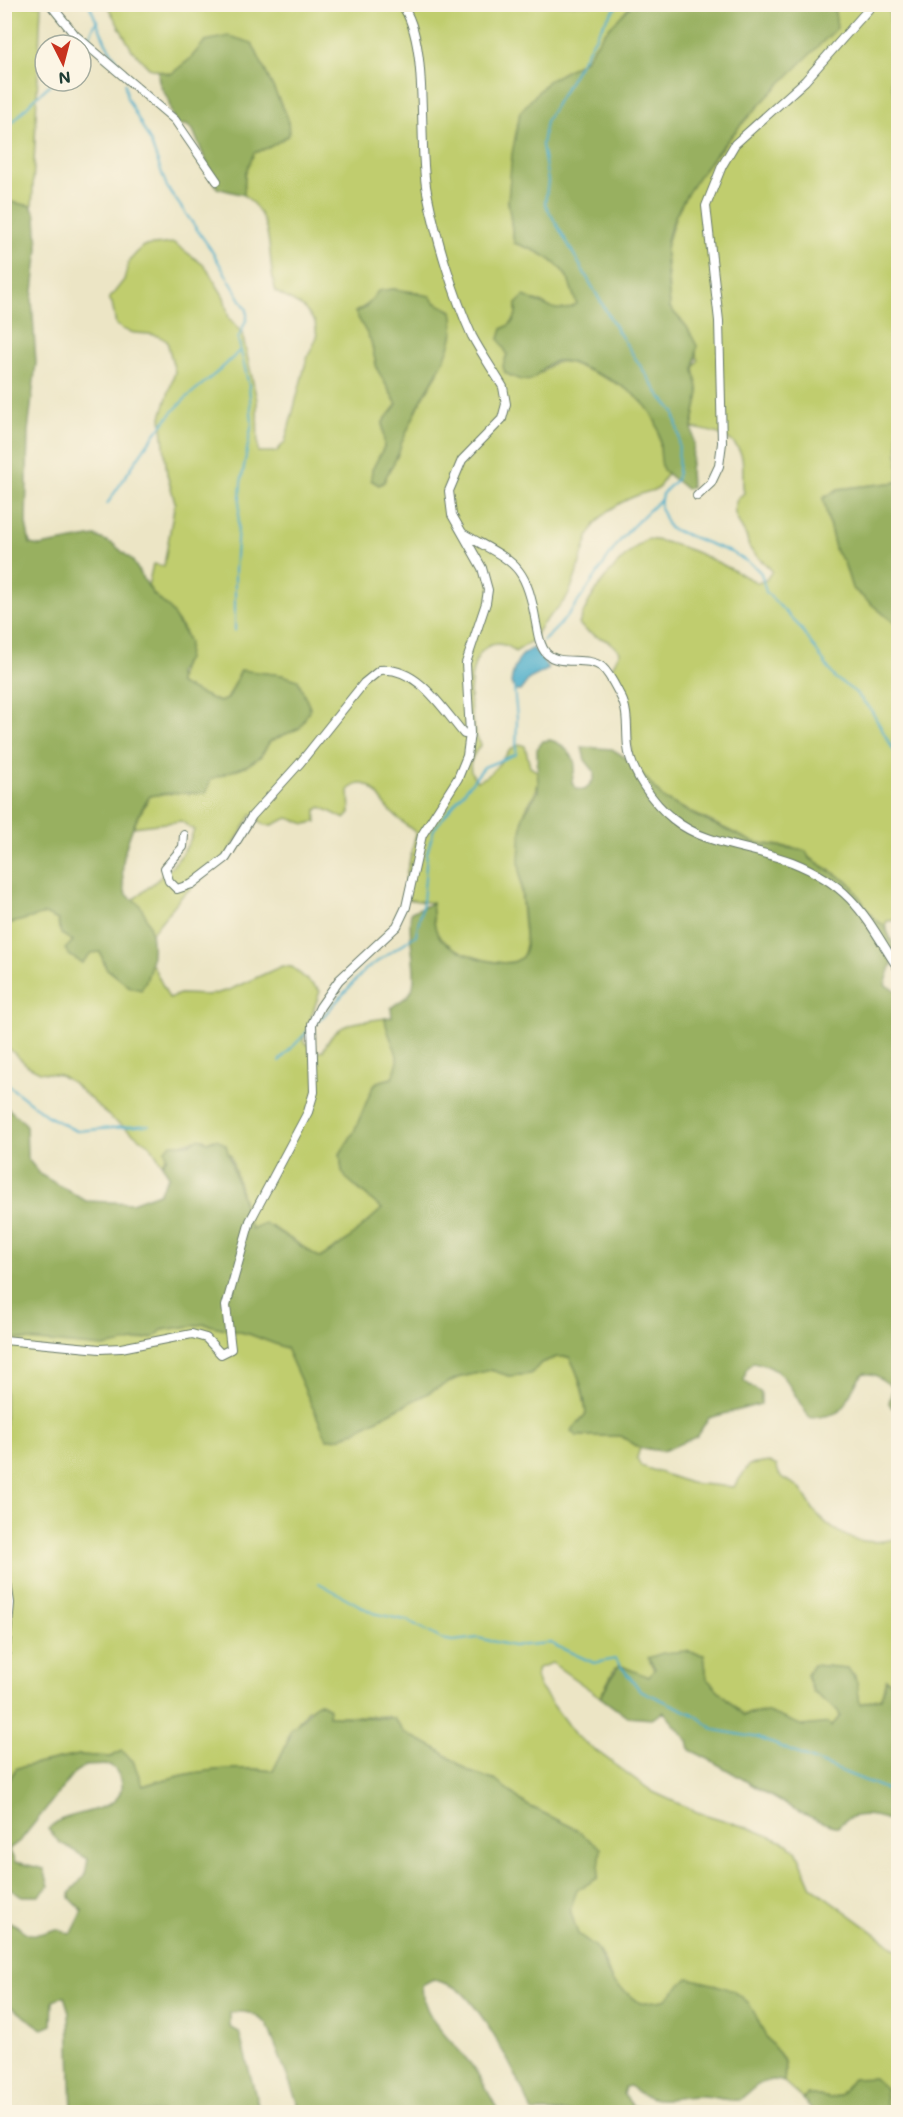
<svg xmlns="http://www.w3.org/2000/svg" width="903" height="2117" font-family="Mali,sans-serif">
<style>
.green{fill:#c0cd6e;stroke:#708551;stroke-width:1.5;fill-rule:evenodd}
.forest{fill:#98b061;stroke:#5c764a;stroke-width:1.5}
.water{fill:#4cadcb;stroke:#367580;stroke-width:1.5}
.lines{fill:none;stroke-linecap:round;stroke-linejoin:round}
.stream{stroke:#4cadcb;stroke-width:2}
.street-casing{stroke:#677867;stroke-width:10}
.street{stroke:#fff;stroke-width:8}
</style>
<rect width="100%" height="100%" fill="#fcf5e5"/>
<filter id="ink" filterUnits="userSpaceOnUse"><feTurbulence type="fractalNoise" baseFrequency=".0167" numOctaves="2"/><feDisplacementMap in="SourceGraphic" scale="12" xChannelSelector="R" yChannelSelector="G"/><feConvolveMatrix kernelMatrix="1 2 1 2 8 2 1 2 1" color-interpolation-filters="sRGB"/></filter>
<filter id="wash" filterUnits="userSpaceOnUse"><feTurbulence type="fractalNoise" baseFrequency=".008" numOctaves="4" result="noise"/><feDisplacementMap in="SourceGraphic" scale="24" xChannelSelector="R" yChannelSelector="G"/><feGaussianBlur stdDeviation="1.35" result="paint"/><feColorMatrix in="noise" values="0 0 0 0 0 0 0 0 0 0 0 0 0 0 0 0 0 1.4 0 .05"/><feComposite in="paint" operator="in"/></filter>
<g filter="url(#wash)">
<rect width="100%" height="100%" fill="#ece5c5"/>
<!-- green -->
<path class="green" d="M 4,5 L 41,5 L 32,209 L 31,206 L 5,201 Z
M 107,5 L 632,5 L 605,32 L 584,61 L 548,81 L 520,112 L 508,201 L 514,243 C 534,249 555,258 567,277 C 571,285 573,296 577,304 C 564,313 554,311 541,302 L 516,304 C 517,317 515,323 502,329 L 499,339 L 507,354 L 503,366 L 542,373 C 554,358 566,360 582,368 C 613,381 653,395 659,434 C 661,449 659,460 667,473 L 658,489 C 633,495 602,508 590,533 C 581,553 578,576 568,595 C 560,610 538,622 535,639 L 515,652 C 510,646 506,645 499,644 C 462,641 466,727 481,744 C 471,757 465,768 477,781 C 501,772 501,751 520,744 L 525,746 L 530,767 L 538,772 C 540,798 526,799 523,819 C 516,861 522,903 526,945 C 525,951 524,957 518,960 C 501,970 448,951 438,935 C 433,926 433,913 432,903 L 405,899 L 406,875 L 416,833 C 408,826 398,819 391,812 C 378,799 371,773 349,789 L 350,813 L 345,819 L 321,807 L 316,810 L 316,822 L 306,824 L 288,818 L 272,825 L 264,825 L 252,814 L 228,854 L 181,897 L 151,934 L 140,905 L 133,900 C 158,879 184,862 194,830 L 181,821 L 133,827 L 150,796 L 181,791 L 189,794 L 206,787 L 210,779 L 248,765 L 261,756 L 270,741 L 300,728 L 310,708 L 298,680 L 282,675 L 241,671 L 227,699 L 219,702 L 179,684 C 178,669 190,659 188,644 C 187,623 158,603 148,586 L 153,564 L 164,566 L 175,502 L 167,474 L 161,417 L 175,372 L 167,341 C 147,327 137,340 116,325 L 112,303 L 109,299 L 124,280 L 129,261 L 143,246 L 174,243 L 205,266 L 224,297 L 229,318 L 242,333 L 257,400 L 258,452 L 276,452 L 285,442 L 307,358 L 317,337 L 315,322 L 303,307 L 276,292 C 265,256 278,222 244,195 L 245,174 L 254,153 L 270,147 L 288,119 L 252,43 L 206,41 L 190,59 L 171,74 L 149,68 L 132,50 ZM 393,289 L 416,292 L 452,311 L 438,373 L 421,401 L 401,444 C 400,457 388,469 384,482 L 379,485 L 371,480 L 372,470 L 384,447 L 383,422 L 397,405 L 377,369 L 371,341 L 355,312 Z
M 827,5 L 889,5 L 890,21 L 898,31 L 898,48 L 889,52 L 892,86 L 898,105 L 898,482 L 838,489 L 826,512 L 836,552 L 844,562 L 852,588 L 898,626 L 898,920 L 887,921 L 885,926 L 873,918 L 850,883 L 795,848 L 753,842 L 664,799 L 631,761 L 630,706 L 620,684 L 609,673 L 620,652 C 609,636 591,639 579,624 C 590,591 619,558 647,539 C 687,543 722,565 758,583 L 766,580 L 772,571 C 766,563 754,556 749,547 C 747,543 748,538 745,534 C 736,519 727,505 744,493 C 741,481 745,466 741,454 C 733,434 710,431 692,428 L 699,393 L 694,369 L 698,360 L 687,327 L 670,308 L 666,248 L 676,215 L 693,182 L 835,13 Z
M 45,914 L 58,920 L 59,929 L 73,941 L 70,945 L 82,963 L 91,952 L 100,952 L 106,968 L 130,987 L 146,982 L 151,962 L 169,998 L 180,994 L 210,995 L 229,990 L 282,966 L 292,967 L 320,991 L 303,1041 L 318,1052 L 323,1051 C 336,1020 356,1023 385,1018 C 388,1046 406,1051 392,1078 L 377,1082 L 372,1089 L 354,1132 L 340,1154 L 342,1171 L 358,1189 L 382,1209 L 346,1241 L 320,1258 L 271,1226 L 251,1230 L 231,1156 L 214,1139 L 207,1142 L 204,1139 C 195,1139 175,1144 168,1152 C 166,1155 165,1160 162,1164 L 150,1145 L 112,1119 L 73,1083 L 60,1075 L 40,1072 L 28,1066 L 5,1045 L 4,925 Z
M 204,1324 L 249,1334 L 286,1348 L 327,1439 L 341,1438 L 457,1378 L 491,1370 L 509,1376 L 531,1374 L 541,1363 L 557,1357 L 569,1357 C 579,1373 584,1396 586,1414 L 579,1421 L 576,1436 L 621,1436 L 640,1448 L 637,1458 L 641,1466 L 690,1483 L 734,1487 L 749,1465 L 769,1462 L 777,1466 C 779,1484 792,1478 801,1490 C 806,1496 809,1503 813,1509 C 835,1537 864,1548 898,1538 L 898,1689 L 886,1679 L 881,1698 L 860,1704 L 855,1675 L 837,1667 L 813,1665 L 807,1675 L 813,1692 L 838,1711 L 840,1716 L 831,1727 L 828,1723 C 819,1725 808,1727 799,1725 C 776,1720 771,1706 743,1715 L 707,1679 L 704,1655 C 683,1650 668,1650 650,1662 L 655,1672 L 649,1677 L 615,1668 L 600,1697 L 552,1663 L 538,1668 L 536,1676 L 539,1686 L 576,1736 L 653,1792 L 697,1812 L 752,1829 L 788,1844 L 797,1852 L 812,1887 L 898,1950 L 898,2112 L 887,2112 L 885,2088 L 853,2079 L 839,2096 L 830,2098 L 807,2094 L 803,2099 L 784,2082 C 788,2049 778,2058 765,2036 C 759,2024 754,2012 747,2001 L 680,1988 L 665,2000 L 640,2003 L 612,1981 L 604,1960 L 596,1947 L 578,1934 L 572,1919 L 570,1904 L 577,1890 L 599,1868 L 598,1855 L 572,1827 L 527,1805 L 496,1781 L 470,1772 L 437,1749 L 403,1732 L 398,1723 L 387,1716 L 328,1716 L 308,1709 L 287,1737 L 287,1743 L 273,1771 C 231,1765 183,1773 142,1786 L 133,1761 L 122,1752 L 111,1757 L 79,1755 L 17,1768 L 5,1785 L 5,1338 L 162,1330 Z"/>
<!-- forest -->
<path class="forest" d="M 827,5 L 835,12 L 837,28 C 789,76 671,181 666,249 C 665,268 669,289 670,308 L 687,327 L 697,346 L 694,370 L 699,393 L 692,427 L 694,444 L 690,470 L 691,488 L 686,489 L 663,470 C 659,458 661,446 659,433 C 653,400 619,382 591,371 C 580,367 568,359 556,361 C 532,368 542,393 505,373 L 503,366 L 507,354 L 499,339 L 502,329 C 515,323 517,317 516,304 L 524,296 C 543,303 558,317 577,304 C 573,296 571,284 567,277 C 555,258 534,249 514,243 L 508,201 L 512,154 L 520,112 L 548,81 L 584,61 L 605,32 L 632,5 Z
M 229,36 L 252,43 L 288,119 L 289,135 L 270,147 L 254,153 L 245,174 L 244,195 L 217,188 L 193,130 L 186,125 L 178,125 C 171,116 171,113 169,103 C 166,90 158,90 158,71 L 171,74 L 190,59 L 205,41 Z
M 5,201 L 31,206 L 36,216 L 38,248 L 32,300 L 36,363 L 28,432 L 26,524 L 30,544 L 40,546 L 95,536 L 113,544 L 132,560 L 153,594 L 170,609 L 189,642 L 187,659 L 178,672 L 179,684 L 219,702 L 228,699 L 241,670 L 282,675 L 298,680 L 310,708 L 300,728 L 270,741 L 261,756 L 248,765 L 211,779 L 206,793 C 184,794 173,791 150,796 C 133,821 116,860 125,891 C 127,898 137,900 141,907 C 156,930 156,966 141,990 L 130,987 L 106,968 L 100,952 L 91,953 L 82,963 L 69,955 L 65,949 L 73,941 L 61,934 L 58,920 L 45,914 L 5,925 Z
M 393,289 L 430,296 L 434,302 L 452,311 C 460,343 435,375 421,401 C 414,415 408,430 401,444 C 400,457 388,469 384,482 L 379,485 L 371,480 L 372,470 L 384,447 L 383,422 L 397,404 L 377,369 L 371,341 L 355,312 L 365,308 L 378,291 Z
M 898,482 L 898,626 L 852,588 L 844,562 L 836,552 L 823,498 L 838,489 Z
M 550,740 C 561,743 576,755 575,768 C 574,774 572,776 572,783 L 577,789 L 585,790 L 594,779 L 594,771 L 585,760 L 582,747 L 612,749 L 631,761 L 664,799 L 696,816 L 753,842 L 806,851 L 809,858 L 850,883 L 873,918 L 885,926 L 896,951 L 885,985 L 898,991 L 898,1400 L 892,1408 L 889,1403 L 893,1387 L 875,1375 L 864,1373 C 838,1399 860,1414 810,1418 C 790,1392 789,1368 753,1362 L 746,1370 L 744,1381 L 761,1393 L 761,1404 L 709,1418 L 696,1437 L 663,1451 L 640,1448 L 621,1436 L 576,1436 L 571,1431 L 586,1414 C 585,1396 579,1373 569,1357 L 557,1357 L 541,1363 L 531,1374 L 509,1376 L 491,1370 L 457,1378 L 341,1438 L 327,1439 L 286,1348 L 249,1334 L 204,1324 L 162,1330 L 155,1337 L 103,1347 L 5,1338 L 4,1105 L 26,1124 L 27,1158 L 41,1175 L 86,1201 L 132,1203 L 159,1193 L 169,1176 L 162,1164 L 167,1157 L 165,1149 L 171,1144 L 188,1144 L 200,1138 L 207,1142 L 217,1139 L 226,1145 L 251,1229 L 265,1223 L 320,1258 L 346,1241 L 382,1209 L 346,1178 L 342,1171 L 340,1154 L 354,1132 L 372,1089 L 377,1082 L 392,1078 C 406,1051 388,1046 385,1018 L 392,1017 L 391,1008 C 397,1002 406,999 410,993 C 421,980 406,934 411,912 L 432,903 C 433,913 433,926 438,935 C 448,951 501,970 518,960 C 524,957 525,951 526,945 L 519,860 L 520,844 L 523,816 L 538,791 L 537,749 L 543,741 Z
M 686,1651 L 704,1655 L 707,1679 L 743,1715 L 768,1712 L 803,1726 L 829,1723 L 831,1727 L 840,1716 L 838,1711 L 813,1692 L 807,1675 L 813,1665 L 848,1668 L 857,1682 L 860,1704 L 881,1698 L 886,1679 L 897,1687 L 898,1826 C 882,1814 851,1809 838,1827 C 787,1813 739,1772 690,1750 L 688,1741 L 664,1712 L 652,1719 L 627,1717 L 600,1697 L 619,1665 L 649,1677 L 655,1668 L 648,1658 L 663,1653 Z
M 319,1702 L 329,1708 L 328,1716 L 393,1718 L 404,1732 L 437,1749 L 470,1772 L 496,1781 L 527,1805 L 572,1827 L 601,1848 L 598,1878 L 577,1890 L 570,1910 L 578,1934 L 596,1947 L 612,1981 L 640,2003 L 665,2000 L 688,1978 C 707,1983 733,1986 747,2002 C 757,2012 759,2027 767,2038 C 781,2058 787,2055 784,2082 C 765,2075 753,2088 740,2100 C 726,2101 715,2097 702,2096 C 672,2095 659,2109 629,2086 L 625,2087 L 623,2094 L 633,2106 L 653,2107 L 670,2112 L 532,2112 C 521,2083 481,2003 455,1987 C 449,1984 440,1982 433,1979 L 422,1985 C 422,2021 453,2040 473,2067 C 483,2081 491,2098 499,2112 L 301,2112 L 267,2024 C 255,2014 246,2009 230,2013 L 230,2027 L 239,2032 L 260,2112 L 72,2112 L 69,2012 L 64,1996 L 53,2000 L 52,2025 L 43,2029 C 29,2021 19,2010 5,2004 L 5,1924 C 18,1920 19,1932 30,1934 C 41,1936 48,1930 58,1929 L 69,1934 L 72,1933 L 83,1911 L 70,1898 L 70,1893 L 85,1875 L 88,1859 L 59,1842 L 48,1829 C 52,1826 56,1822 60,1820 C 77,1811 124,1811 121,1785 C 120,1776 118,1771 110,1765 L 85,1766 L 75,1772 L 21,1840 L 9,1849 L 15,1862 L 44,1869 L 49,1886 L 39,1896 L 20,1896 L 5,1884 L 5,1785 L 17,1768 L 79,1755 L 111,1757 L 122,1751 L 133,1761 L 143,1786 C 186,1772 227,1765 273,1771 L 287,1743 L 291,1728 C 302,1724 308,1709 319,1702 Z
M 874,2078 L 885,2088 L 887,2112 L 814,2112 L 803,2099 L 807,2094 L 830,2098 L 839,2096 L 853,2079 Z"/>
<!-- water -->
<path class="water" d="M 533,648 L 549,669 L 529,679 L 520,691 L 516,691 L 511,683 C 513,668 518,654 533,648 Z"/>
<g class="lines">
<!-- stream -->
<path class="stream" d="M 89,4 L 106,43 L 125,73
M 89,37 L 97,20
M 81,48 L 82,47
M 125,84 L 127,98 L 150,141 L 167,187 L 210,248 L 247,310 L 247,318 L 238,339 L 249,386 L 252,423 L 241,483 L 235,570 L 235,631
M 4,132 L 32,101 L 54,81
M 661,499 L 660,507 L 669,528 L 733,553 L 754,566 L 761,573 L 766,592 L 800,627 L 835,678 L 855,692 L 871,710 L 898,758
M 107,504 C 131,469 154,430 184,400 C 203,382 221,372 239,351
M 543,641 C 574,615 595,575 619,542 C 631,526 646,513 661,499 L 662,494 L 676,480 L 678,472 L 679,436 L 674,412 L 658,393 L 617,330 L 545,204 L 548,181 L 542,145 L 546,121 L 605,21 L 619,4
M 317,1023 L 365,970 L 416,935 L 423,902 L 427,853 L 434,829 L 484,767 L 516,754 L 517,718 L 514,688
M 279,1061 L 308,1031
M 4,1082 L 46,1115 L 76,1131 L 149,1125
M 319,1583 L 373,1613 L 409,1621 L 441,1639 L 453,1641 L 478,1638 L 513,1646 L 550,1643 L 594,1663 L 615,1659 L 640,1690 L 695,1715 L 715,1730 L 759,1738 L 898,1794"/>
</g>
</g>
<g filter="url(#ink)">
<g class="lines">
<defs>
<path id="street" d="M 50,4 L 75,35 L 175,120 L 217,181
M 697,496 L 711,483 L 719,466 L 722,443 L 719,321 L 706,206 L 722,166 L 735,144 L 805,81 L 873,4
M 464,534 C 514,563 526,562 536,623 C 538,633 539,645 546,653 C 559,667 586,655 602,667 C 610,674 616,688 621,697 C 629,712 626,731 628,747 C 631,772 653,803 673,819 C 706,846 754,847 792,862 C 853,886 866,918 898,968
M 184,835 L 183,847 L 165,868 L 169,881 L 177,889 L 192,884 L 226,858 L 252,816 L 300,763 L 364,683 L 380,670 C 417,666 442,708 464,734 L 470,733
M 4,1340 L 100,1349 L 121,1348 L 192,1334 L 206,1338 L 221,1354 L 231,1349 L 226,1306 L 250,1221 L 308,1112 L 314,1092 L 312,1024 L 320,1007 L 339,980 L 397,926 L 406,907 L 422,835 L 458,778 L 467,756 L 470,733 L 466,663 L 486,603 L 488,590 L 482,568 L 452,515 L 449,491 L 462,460 L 502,419 L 506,404 L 503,387 C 493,370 481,353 472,336 C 453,294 436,238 427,192 C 417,143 431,41 401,4
M 4,1562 L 10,1603 L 4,1670"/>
</defs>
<!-- street casing -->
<use href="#street" class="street-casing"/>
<!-- street -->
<use href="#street" class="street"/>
</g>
</g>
<!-- margin -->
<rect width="903" height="2117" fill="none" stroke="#fcf5e5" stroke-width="24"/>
<!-- north arrow -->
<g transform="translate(63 63) rotate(174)"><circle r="28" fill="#fcf5e5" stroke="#a4ab9e" stroke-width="1.5"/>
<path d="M0-4.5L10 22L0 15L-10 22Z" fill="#c8321e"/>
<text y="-9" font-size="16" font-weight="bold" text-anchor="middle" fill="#1f3d34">N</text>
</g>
</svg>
